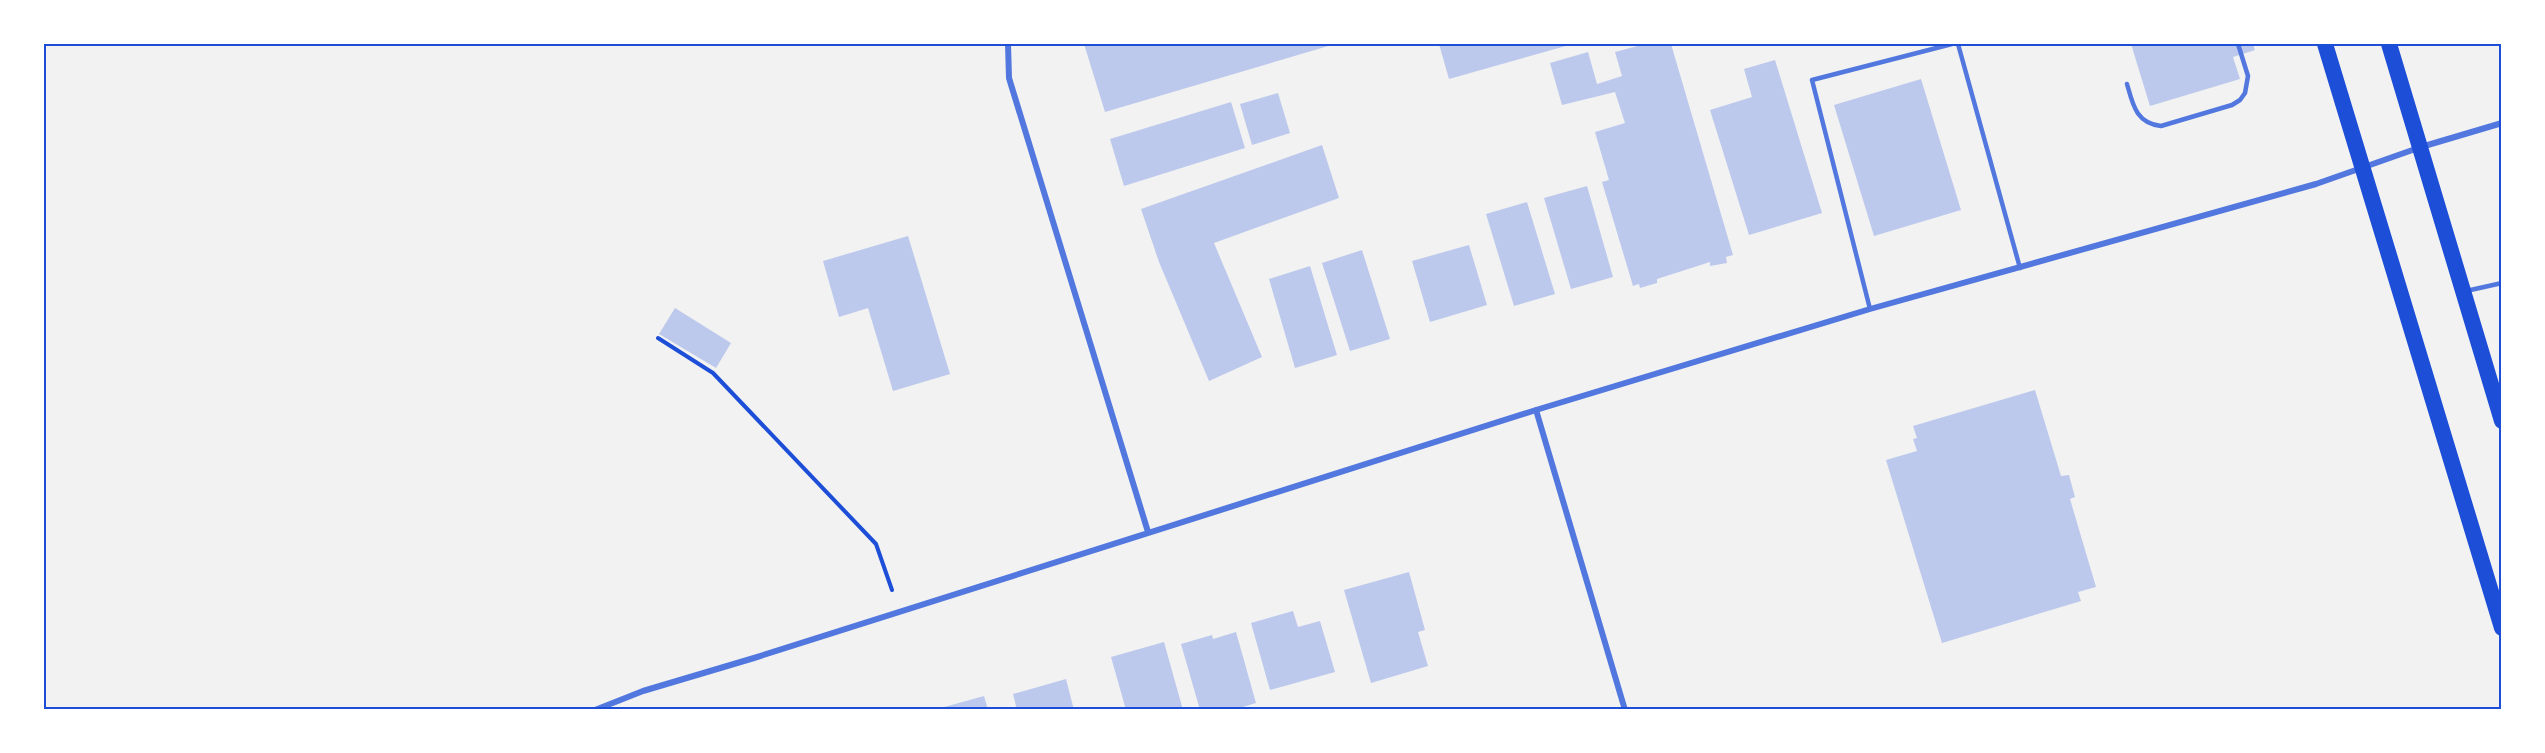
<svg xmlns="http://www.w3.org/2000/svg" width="2545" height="753" font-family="'Roboto Condensed',sans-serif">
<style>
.building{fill:#bdc9ec}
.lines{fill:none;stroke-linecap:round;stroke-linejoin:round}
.path{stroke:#1d4ed8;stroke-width:4}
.service{stroke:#5277de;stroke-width:4.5}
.minor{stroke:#5277de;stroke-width:6}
.trunk{stroke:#1d4ed8;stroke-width:16}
.neatline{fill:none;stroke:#1d4ed8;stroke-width:2}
</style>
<rect width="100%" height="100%" fill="#f2f2f2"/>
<!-- building -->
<path class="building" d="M 1084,44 L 1335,44 L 1105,112 Z
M 1439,44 L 1573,44 L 1449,79 Z
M 1645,44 L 1671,44 L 1733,255 L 1726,257 L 1727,263 L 1710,266 L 1710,262 L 1657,279 L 1657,283 L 1640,288 L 1639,284 L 1633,286 L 1602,182 L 1609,180 L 1595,132 L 1625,123 L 1615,92 L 1562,105 L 1550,63 L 1588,52 L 1597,84 L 1622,76 L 1615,52 Z
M 2131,44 L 2253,44 L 2255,50 L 2233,57 L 2240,79 L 2150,106 Z
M 1775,60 L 1822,213 L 1749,235 L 1710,110 L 1752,97 L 1744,69 Z
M 1921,79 L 1961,210 L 1874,236 L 1834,105 Z
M 1278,93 L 1290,133 L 1252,145 L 1240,104 Z
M 1231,102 L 1245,148 L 1124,186 L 1110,139 Z
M 1322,145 L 1339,198 L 1214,243 L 1262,357 L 1209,381 L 1159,262 L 1141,209 Z
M 1587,186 L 1613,277 L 1571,289 L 1544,198 Z
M 1527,202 L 1555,294 L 1514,306 L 1486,214 Z
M 908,236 L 950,374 L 893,391 L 868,308 L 839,317 L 823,261 Z
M 1469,245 L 1487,305 L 1430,322 L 1412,261 Z
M 1362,250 L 1390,339 L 1350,351 L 1322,263 Z
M 1310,266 L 1337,355 L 1295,368 L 1269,279 Z
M 675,308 L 731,343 L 716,368 L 659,334 Z
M 2035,390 L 2061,476 L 2069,475 L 2075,497 L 2070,499 L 2096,587 L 2078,592 L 2081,601 L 1942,643 L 1886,460 L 1917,451 L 1913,439 L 1917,438 L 1913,426 Z
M 1409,572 L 1425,630 L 1418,632 L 1428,666 L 1371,683 L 1344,590 Z
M 1293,611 L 1298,627 L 1320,621 L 1335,672 L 1270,690 L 1251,623 Z
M 1236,632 L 1256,703 L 1233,710 L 1200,710 L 1181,644 L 1212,635 L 1213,639 Z
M 1164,642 L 1183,710 L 1126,710 L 1111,657 Z
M 1066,679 L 1074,710 L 1017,710 L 1013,694 Z
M 984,696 L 988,710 L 937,710 L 937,709 Z"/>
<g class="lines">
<!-- path -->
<path class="path" d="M 658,338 L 713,373 L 876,544 L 892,590"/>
<!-- service -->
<path class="service" d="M 1958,44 L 2020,268
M 2127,84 C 2133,105 2136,123 2161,126 L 2232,105 L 2240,100 L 2245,93 L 2248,76 L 2238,44
M 2466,291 L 2502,283
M 1870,309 L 1812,80 L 1952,44"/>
<!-- minor -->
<path class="minor" d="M 1008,44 L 1009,78 L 1148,532
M 1536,410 L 1625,710
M 595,710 L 643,691 L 754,658 L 1536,410 L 1870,309 L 2316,184 L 2421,147 L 2502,123"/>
<!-- trunk -->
<path class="trunk" d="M 2325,44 L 2502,628
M 2389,44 L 2502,421"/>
</g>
<!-- border -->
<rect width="2545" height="753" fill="none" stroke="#ffffff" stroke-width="90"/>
<rect x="45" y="45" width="2455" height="663" class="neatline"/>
</svg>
